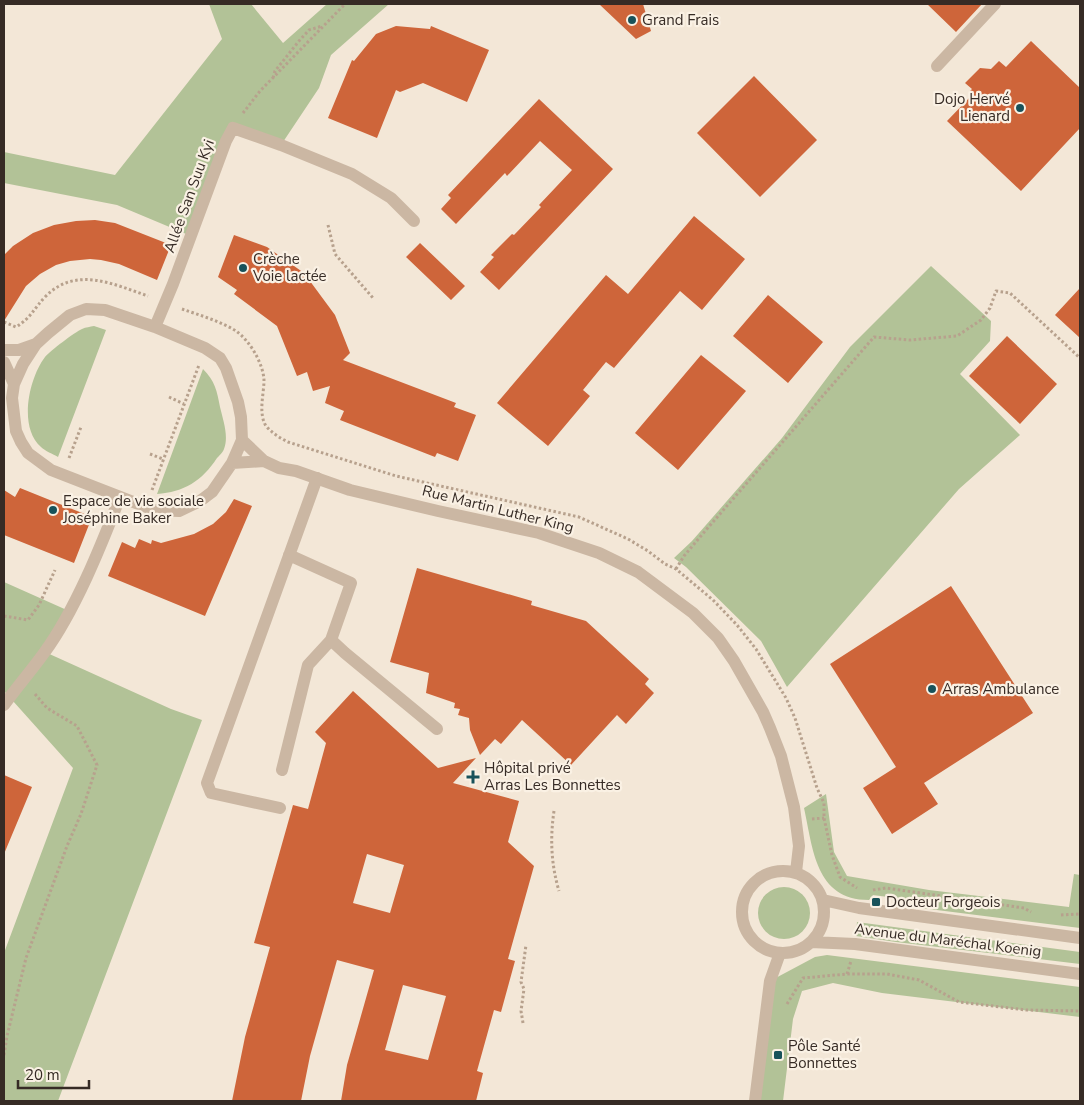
<svg xmlns="http://www.w3.org/2000/svg" width="1084" height="1105" font-family="'Nunito Sans',sans-serif">
<style>
.green{fill:#b2c297}
.building{fill:#ce653a;fill-rule:evenodd}
.lines{fill:none;stroke-linecap:round;stroke-linejoin:round}
.path{stroke:#b7a18d;stroke-width:3;stroke-dasharray:2.5 2.5;stroke-linecap:butt}
.service{stroke:#cbb7a3;stroke-width:12}
.minor{stroke:#cbb7a3;stroke-width:12}
.poi-dot{fill:#18525a;stroke:#faf1e4;stroke-width:2}
.labels{text-anchor:middle;dominant-baseline:central;stroke-width:4.5;stroke-linejoin:round;paint-order:stroke}
.poi-label{font-size:15px;fill:#362b25;stroke:#faf1e4;text-anchor:start}
.street-label{font-size:15px;fill:#362b25;stroke:#faf1e4}
</style>
<rect width="100%" height="100%" fill="#f3e7d7"/>
<!-- green -->
<path class="green" d="M 209,4 L 251,4 L 283,43 L 327,4 L 389,4 L 331,55 L 319,88 L 281,145 L 233,128 L 191,236 L 117,205 L 4,183 L 4,152 L 115,175 L 222,39 Z
M 931,266 L 991,321 L 990,341 L 960,374 L 1020,435 L 959,489 L 787,687 L 761,641 L 686,567 L 674,558 L 692,541 L 782,438 L 850,347 Z
M 94,326 L 106,330 L 58,457 C 53,454 45,451 41,447 C 18,427 29,378 45,357 C 50,351 75,332 82,329 C 86,327 90,327 94,326 Z
M 203,369 C 215,381 217,391 220,407 C 223,420 229,436 224,449 C 223,452 219,456 217,458 C 202,481 184,492 157,494 Z
M 4,582 L 69,611 L 45,652 L 171,709 L 202,720 L 58,1101 L 4,1101 L 4,953 L 73,768 L 4,691 Z
M 826,794 L 834,852 L 847,876 L 929,890 L 1069,907 L 1074,874 L 1080,875 L 1080,928 L 921,908 L 919,901 L 873,895 L 869,900 C 815,900 813,848 804,808 Z
M758 913a26 26 0 1 1 52 0a26 26 0 1 1-52 0Z
M 857,922 L 1080,952 L 1080,964 L 896,942 L 856,936 Z
M 827,955 L 1080,987 L 1080,1017 L 882,993 L 833,983 L 802,991 L 793,1019 L 783,1101 L 755,1101 L 770,981 L 815,957 Z"/>
<!-- building -->
<path class="building" d="M 599,4 L 643,4 L 651,31 L 636,39 Z
M 927,4 L 982,4 L 956,32 Z
M 396,26 L 430,29 L 431,26 L 489,50 L 467,102 L 423,83 L 400,92 L 396,90 L 377,138 L 328,118 L 352,60 L 354,61 L 376,34 Z
M 1031,41 L 1080,88 L 1080,128 L 1021,191 L 947,121 L 972,95 L 969,92 L 972,89 L 965,83 L 980,68 L 991,69 L 999,61 L 1006,67 Z
M 754,76 L 817,140 L 760,197 L 697,133 Z
M 539,99 L 613,169 L 499,290 L 480,272 L 494,257 L 491,255 L 512,234 L 514,235 L 541,207 L 539,205 L 572,170 L 540,141 L 507,176 L 505,173 L 456,224 L 441,209 L 451,198 L 448,195 Z
M 694,216 L 745,259 L 702,310 L 680,291 L 614,368 L 606,362 L 583,390 L 590,396 L 548,446 L 497,403 L 606,275 L 628,294 Z
M 95,220 L 115,223 L 171,245 L 157,280 L 119,264 L 101,260 L 90,259 L 70,261 L 56,265 L 40,274 L 26,286 L 4,321 L 4,255 L 13,246 L 33,233 L 54,225 L 76,221 Z
M 234,235 L 267,247 L 304,273 L 335,315 L 350,353 L 343,360 L 456,403 L 454,407 L 476,415 L 458,461 L 437,453 L 435,457 L 340,420 L 344,411 L 325,403 L 330,386 L 313,391 L 307,372 L 297,376 L 277,326 L 234,294 L 237,290 L 218,277 Z
M 420,243 L 465,286 L 451,300 L 406,257 Z
M 1080,288 L 1080,338 L 1055,315 Z
M 768,295 L 823,342 L 788,383 L 733,336 Z
M 1007,336 L 1057,384 L 1020,424 L 969,376 Z
M 701,355 L 746,391 L 678,470 L 635,433 Z
M 20,488 L 92,517 L 74,563 L 4,535 L 4,490 L 15,497 Z
M 234,499 L 252,506 L 205,616 L 108,576 L 122,542 L 135,548 L 139,539 L 151,544 L 152,540 L 161,543 L 194,534 L 213,524 L 226,512 Z
M 417,568 L 532,601 L 531,605 L 586,621 L 649,679 L 645,684 L 654,693 L 626,724 L 617,715 L 571,765 L 522,720 L 501,744 L 495,739 L 480,755 L 470,730 L 469,718 L 458,715 L 460,709 L 454,708 L 455,703 L 426,693 L 429,673 L 390,662 Z
M 951,586 L 1033,713 L 924,783 L 938,804 L 892,834 L 863,788 L 896,767 L 830,664 Z
M 353,691 L 438,768 L 476,758 L 453,783 L 519,801 L 508,842 L 534,866 L 508,959 L 515,961 L 501,1012 L 494,1010 L 477,1071 L 483,1073 L 476,1101 L 341,1101 L 347,1065 L 374,970 L 337,960 L 310,1056 L 301,1101 L 232,1101 L 245,1037 L 270,947 L 254,943 L 293,805 L 308,809 L 326,743 L 315,732 ZM 367,854 L 404,865 L 390,913 L 353,903 ZM 403,985 L 446,996 L 428,1060 L 385,1050 Z
M 4,775 L 32,787 L 4,854 Z"/>
<g class="lines">
<!-- path -->
<path class="path" d="M 273,78 L 275,71 L 299,41 L 309,30 L 322,26
M 243,113 L 260,91 L 345,4
M 328,225 L 335,254 L 373,298
M 182,309 C 199,315 220,321 236,331 C 250,341 263,363 264,380 C 264,394 258,413 266,426 C 272,433 280,438 288,442 L 396,476 L 579,517 L 628,539 L 648,551 L 665,564 L 676,569 L 713,600 L 737,625 L 756,649 L 786,698 L 795,718 L 817,788 L 824,803 L 824,818 L 832,855 L 840,877 L 857,888
M 4,322 L 16,327 C 32,317 34,308 46,296 C 76,266 113,284 148,296
M 169,397 L 184,404
M 150,454 L 163,459
M 69,458 L 81,427
M 152,490 L 199,365
M 676,569 L 684,556 L 706,530 L 874,337 L 910,340 L 957,336 L 981,320 L 990,308 L 996,291 L 1010,293 L 1080,358
M 4,616 L 28,620 L 39,605 L 55,570
M 554,811 C 550,838 551,864 559,891
M 812,819 L 824,818
M 873,890 L 886,888 L 1024,908 L 1031,912
M 1061,915 L 1080,914
M 847,974 L 851,961
M 787,1004 L 803,978 L 847,974 L 887,974 L 919,980 L 959,1002 L 1026,1010 L 1080,1011
M 523,1023 L 521,1011 L 524,989 L 521,982 L 526,945
M 4,1055 L 7,1036 L 26,958 L 67,846 L 81,814 L 97,765 L 77,726 L 47,708 L 35,694"/>
<!-- service -->
<path class="service" d="M 937,66 L 995,4
M 289,555 L 351,583 L 331,640 L 345,653 L 437,729
M 282,770 L 308,665 L 331,640
M 280,808 L 211,793 L 207,783 L 317,478"/>
<!-- minor -->
<path class="minor" d="M 86,309 L 105,310 L 155,327 L 205,348 L 220,358 L 226,368 L 238,402 L 241,417 L 242,440 L 232,463 L 212,492 L 200,501 L 179,511 L 154,510 L 51,470 L 28,453 L 21,442 L 16,431 L 12,398 L 14,384 L 23,364 L 36,344 L 48,333 L 70,315 Z
M 155,327 L 173,284 L 226,141 L 233,128 L 281,145 L 352,174 L 391,198 L 414,221
M 4,350 L 19,350 L 36,344
M 4,362 L 14,384
M 242,440 L 264,461 L 279,468 L 296,471 L 350,490 L 438,511 L 539,533 L 599,553 L 638,572 L 693,613 L 718,638 L 734,661 L 763,712 L 770,728 L 781,756 L 794,807 L 799,846 L 796,872
M 232,463 L 264,461
M 4,705 C 17,687 31,671 44,653 C 75,611 101,546 120,497
M742 912a41 41 0 1 1 82 0a41 41 0 1 1-82 0Z
M 823,900 L 859,908 L 1080,938
M 811,942 L 855,944 L 1080,974
M 755,1101 L 770,981 L 780,953"/>
</g>
<!-- markers -->
<g class="poi-dot">
<circle cx="632" cy="20" r="5"/>
<circle cx="1020" cy="108" r="5"/>
<circle cx="243" cy="268" r="5"/>
<circle cx="53" cy="510" r="5"/>
<circle cx="932" cy="689" r="5"/>
<path d="M470.5 769.5h5v5h5v5h-5v5h-5v-5h-5v-5h5z"/>
<rect x="871" y="897" width="10" height="10" rx="2.5"/>
<rect x="773" y="1050" width="10" height="10" rx="2.5"/>
</g>
<g class="labels">
<!-- poi labels -->
<g class="poi-label">
<text x="642" y="20">Grand Frais</text>
<text x="1010" y="99" text-anchor="end">Dojo Hervé<tspan x="1010" dy="17">Lienard</tspan></text>
<text x="253" y="259">Crèche<tspan x="253" dy="17">Voie lactée</tspan></text>
<text x="63" y="501">Espace de vie sociale<tspan x="63" dy="17">Joséphine Baker</tspan></text>
<text x="942" y="689">Arras Ambulance</text>
<text x="484" y="768">Hôpital privé<tspan x="484" dy="17">Arras Les Bonnettes</tspan></text>
<text x="886" y="902">Docteur Forgeois</text>
<text x="788" y="1046">Pôle Santé<tspan x="788" dy="17">Bonnettes</tspan></text>
</g>
<!-- street labels -->
<g class="street-label">
<text transform="translate(189 196) rotate(-70)">Allée San Suu Kyi</text>
<text transform="translate(498 509) rotate(14)">Rue Martin Luther King</text>
<text transform="translate(948 940) rotate(7)">Avenue du Maréchal Koenig</text>
</g>
</g>
<!-- border -->
<rect width="1084" height="1105" fill="none" stroke="#362b25" stroke-width="10"/>
<!-- scale -->
<path d="M18 1080v8h71v-8" fill="none" stroke="#362b25" stroke-width="2.5"/>
<text x="25" y="1080" font-size="15" fill="#362b25" stroke="#faf1e4" stroke-width="4" paint-order="stroke">20 m</text>
</svg>
